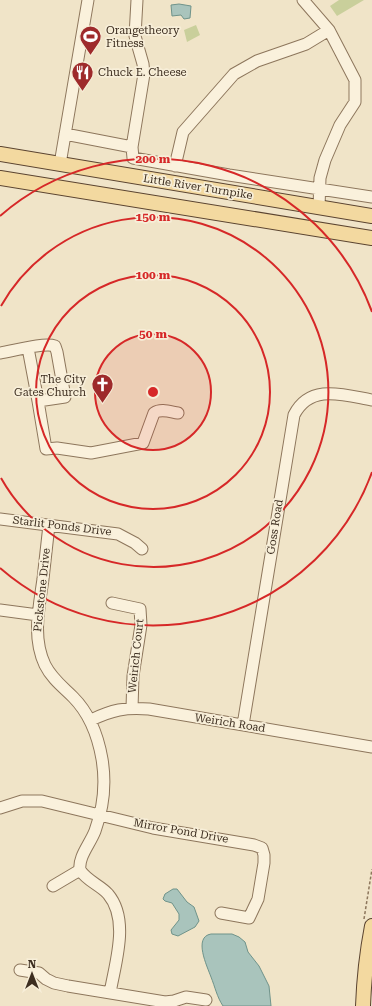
<svg xmlns="http://www.w3.org/2000/svg" width="372" height="1006" font-family="'Roboto Serif',serif">
<style>
.green{fill:#c9cf9b}
.water{fill:#a9c4bc;stroke:#6f938a}
.lines{fill:none;stroke-linecap:round;stroke-linejoin:round}
.minor-casing{stroke:#8d765c;stroke-width:13}
.major-casing{stroke:#5b4430;stroke-width:16}
.path{stroke:#8d765c;stroke-width:1.5;stroke-dasharray:3 2;stroke-linecap:butt}
.minor{stroke:#faf1dc;stroke-width:11}
.major{stroke:#f3d9a0;stroke-width:14}
.ring{fill:none;stroke:#d62828;stroke-width:2}
.labels{text-anchor:middle;dominant-baseline:central;stroke-width:3.5;stroke-linejoin:round;paint-order:stroke}
.poi-label{font-size:11px;fill:#3d2e20;stroke:#f7eed8;text-anchor:start}
.street-label{font-size:11px;fill:#3d2e20;stroke:#f7eed8}
.centre{fill:#d62828;stroke:#f7eed8;stroke-width:2}
.ring-label{font-size:12px;text-anchor:middle;font-weight:bold;fill:#d62828;stroke:#f7eed8;stroke-width:3.5;stroke-linejoin:round;paint-order:stroke}
</style>
<rect width="100%" height="100%" fill="#f0e4c8"/>
<!-- green -->
<path class="green" d="M 339,0 L 364,0 L 337,16 L 330,6 Z
M 196,25 L 200,35 L 187,42 L 184,30 Z"/>
<!-- water -->
<path class="water" d="M 179,4 L 191,6 L 190,18 L 184,19 L 181,15 L 172,16 L 171,5 Z
M 177,889 L 187,902 L 194,907 L 199,921 L 195,927 L 178,936 L 172,934 L 171,930 L 179,920 L 179,914 L 172,903 L 165,901 L 163,899 L 165,894 L 173,889 Z
M 211,934 L 232,934 L 239,937 L 245,942 L 248,952 L 259,966 L 269,986 L 271,1006 L 223,1006 C 217,997 215,987 211,977 C 207,966 193,937 211,934 Z"/>
<g class="lines">
<defs>
<path id="minor" d="M 137,0 L 135,36 L 143,64 L 144,74 L 132,147 L 133,158 L 229,175 L 372,197
M 303,0 L 329,30 L 355,80 L 355,102 L 340,125 L 325,160 L 320,178 L 319,207
M 65,134 L 132,147
M 60,164 L 88,0
M 175,166 L 183,132 L 234,74 L 257,61 L 306,44 L 329,30
M 0,353 C 13,351 44,342 55,346 L 57,352 L 65,397 L 38,401 L 28,348
M 38,401 L 46,449 L 57,448 L 91,453 L 143,443 L 154,413 C 161,408 171,412 178,413
M 0,519 L 118,534 L 135,543 L 142,549
M 49,525 C 47,543 45,561 43,579 C 39,608 32,638 45,665 C 52,679 63,687 73,697 C 90,714 98,736 102,759 C 106,783 103,809 95,831 C 90,844 78,857 80,870
M 112,603 L 140,609 L 141,625 L 133,676 L 132,708
M 0,610 L 38,615
M 91,720 C 112,710 125,707 149,709 L 372,747
M 243,725 L 294,415 C 310,383 344,395 372,400
M 0,808 L 22,801 L 42,801 L 153,828 L 254,845 L 262,848 L 264,855 L 264,863 L 258,899 L 249,918 L 221,913
M 80,870 C 87,881 100,885 108,894 C 130,920 115,963 110,993
M 53,886 L 80,870
M 20,970 L 39,973 L 46,979 L 54,983 L 68,986 L 165,1002 L 174,1001 L 186,997 L 206,1000"/>
<path id="major" d="M 0,154 L 372,216
M 0,178 L 372,238
M 363,1006 C 364,979 367,952 372,926"/>
</defs>
<!-- minor casing -->
<use href="#minor" class="minor-casing"/>
<!-- major casing -->
<use href="#major" class="major-casing"/>
<!-- path -->
<path class="path" d="M 364,919 L 372,869"/>
<!-- minor -->
<use href="#minor" class="minor"/>
<!-- major -->
<use href="#major" class="major"/>
</g>
<!-- distance rings -->
<circle cx="153" cy="392" r="58" fill="#d62828" fill-opacity=".12"/>
<g class="ring">
<circle cx="153" cy="392" r="58"/>
<circle cx="153" cy="392" r="117"/>
<path d="M1 306A175 175 0 1 1 1 478"/>
<path d="M372 472A233 233 0 0 1 0 568M0 216A233 233 0 0 1 372 312"/>
</g>
<!-- icons -->
<defs>
<symbol id="stadium-pin" viewBox="-11 -11 22 30"><path d="M0 17L-7.5 6A9.5 9.5 0 1 1 7.5 6Z" fill="#9e2a2b" stroke="#f7eed8"/><path d="M0-5a6.5 5 0 1 0 0 10a6.5 5 0 1 0 0-10ZM-3.5-1.8h7v3.6h-7Z" fill="#fff"/></symbol>
<symbol id="restaurant-pin" viewBox="-11 -11 22 30"><path d="M0 17L-7.5 6A9.5 9.5 0 1 1 7.5 6Z" fill="#9e2a2b" stroke="#f7eed8"/><path d="M-5-6h1v4h1v-4h1v4h1v-4h1v5L-1.5 .5V6h-2V.5L-5-1ZM5-6V6H3V1.5H1.5Q1.5-4 5-6Z" fill="#fff"/></symbol>
<symbol id="church-pin" viewBox="-11 -11 22 30"><path d="M0 17L-7.5 6A9.5 9.5 0 1 1 7.5 6Z" fill="#9e2a2b" stroke="#f7eed8"/><path d="M-1.2-6h2.4v3.5h3.3v2.4h-3.3V6h-2.4V-.1h-3.3v-2.4h3.3Z" fill="#fff"/></symbol>
</defs>
<g fill-rule="evenodd">
<use href="#stadium-pin" x="78" y="24" width="25" height="34"/>
<use href="#restaurant-pin" x="70" y="60" width="25" height="34"/>
<use href="#church-pin" x="90" y="372" width="25" height="34"/>
</g>
<g class="labels">
<!-- poi labels -->
<g class="poi-label">
<text x="106" y="30">Orangetheory<tspan x="106" dy="13">Fitness</tspan></text>
<text x="98" y="72">Chuck E. Cheese</text>
<text x="86" y="379" text-anchor="end">The City<tspan x="86" dy="13">Gates Church</tspan></text>
</g>
<!-- street labels -->
<g class="street-label">
<text transform="translate(198 187) rotate(9)">Little River Turnpike</text>
<text transform="translate(62 526) rotate(7)">Starlit Ponds Drive</text>
<text transform="translate(275 527) rotate(-81)">Goss Road</text>
<text transform="translate(42 590) rotate(-84)">Pickstone Drive</text>
<text transform="translate(136 656) rotate(-84)">Weirich Court</text>
<text transform="translate(230 723) rotate(9)">Weirich Road</text>
<text transform="translate(181 831) rotate(10)">Mirror Pond Drive</text>
</g>
</g>
<circle cx="153" cy="392" r="6" class="centre"/>
<g class="ring-label">
<text x="153" y="163">200 m</text>
<text x="153" y="221">150 m</text>
<text x="153" y="279">100 m</text>
<text x="153" y="338">50 m</text>
</g>
<!-- north arrow -->
<g transform="translate(32 974)" stroke="#f7eed8" stroke-width="3" paint-order="stroke">
<path d="M0-3L7 15L0 10L-7 15Z" fill="#3d2e20"/>
<text y="-6" font-size="11" font-weight="bold" text-anchor="middle" fill="#3d2e20">N</text>
</g>
</svg>
